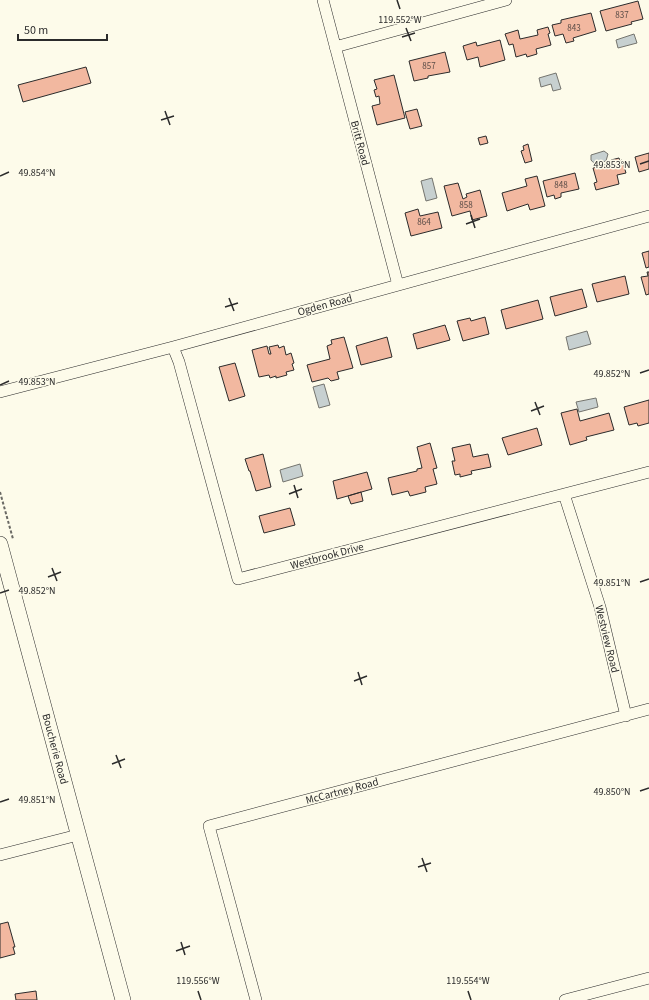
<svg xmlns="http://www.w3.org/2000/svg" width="649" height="1000" font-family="'Source Sans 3',sans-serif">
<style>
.water{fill:#c7d0d0;stroke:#74746e}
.building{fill:#f2b8a0;stroke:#2b2b2b}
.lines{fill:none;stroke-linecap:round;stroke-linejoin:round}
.minor-casing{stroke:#2b2b2b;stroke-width:12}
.secondary-casing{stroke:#2b2b2b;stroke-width:16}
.path{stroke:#6a6964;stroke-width:2;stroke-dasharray:3 2;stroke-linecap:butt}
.minor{stroke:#fdfbea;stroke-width:11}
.secondary{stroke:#fdfbea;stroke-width:15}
.ticks{fill:none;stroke:#2b2b2b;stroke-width:1.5}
.labels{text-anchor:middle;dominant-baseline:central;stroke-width:3;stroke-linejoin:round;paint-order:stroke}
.number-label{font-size:9px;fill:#5d4e48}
.street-label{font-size:11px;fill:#2b2b2b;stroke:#fdfbea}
.ticks-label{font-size:10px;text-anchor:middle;fill:#2b2b2b;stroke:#fdfbea;stroke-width:3;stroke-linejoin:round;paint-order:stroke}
</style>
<rect width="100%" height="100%" fill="#fdfbea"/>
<!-- water -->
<path class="water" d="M 634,34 L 637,43 L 618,48 L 616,40 Z
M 556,73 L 561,89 L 553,91 L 551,84 L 541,87 L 539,78 Z
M 604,151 L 608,154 L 606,161 C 601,162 595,166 591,160 L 591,155 Z
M 432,178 L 437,198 L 426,201 L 421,181 Z
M 587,331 L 591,344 L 569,350 L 566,337 Z
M 324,384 L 330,405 L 319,408 L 313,387 Z
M 596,398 L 598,407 L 579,412 L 576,402 Z
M 300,464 L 303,476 L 283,482 L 280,470 Z"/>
<!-- building -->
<path class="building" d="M 638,1 L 643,19 L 631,22 L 632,24 L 606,31 L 600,11 Z
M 591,13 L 596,31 L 573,38 L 574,41 L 566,43 L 563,34 L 555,36 L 552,25 L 561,23 L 561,20 Z
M 548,27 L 550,33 L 548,34 L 551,45 L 536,49 L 537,54 L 527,57 L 526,54 L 516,57 L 513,44 L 509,45 L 505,34 L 518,30 L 520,39 L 538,35 L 537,30 Z
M 500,40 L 505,60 L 480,67 L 478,57 L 467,60 L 463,46 L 476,42 L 477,46 Z
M 445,52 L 450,72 L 428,76 L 428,78 L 414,81 L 409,61 Z
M 86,67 L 91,83 L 23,102 L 18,85 Z
M 394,75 L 405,118 L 377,125 L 372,106 L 380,104 L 379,96 L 376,97 L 374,90 L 377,89 L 374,80 Z
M 417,109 L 422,126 L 410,129 L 405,112 Z
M 486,136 L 488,143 L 480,145 L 478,138 Z
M 528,144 L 532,161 L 525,163 L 521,151 L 524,150 L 523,146 Z
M 649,153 L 649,169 L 639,172 L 635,157 Z
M 619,158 L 620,161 L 622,160 L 626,173 L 617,175 L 619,184 L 596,190 L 594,183 L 597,182 L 593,168 L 612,163 L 611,160 Z
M 575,173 L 579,189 L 561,193 L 561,197 L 555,199 L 554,195 L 547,197 L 543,181 Z
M 537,176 L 545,206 L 530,210 L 528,204 L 507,211 L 502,193 L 527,186 L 525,179 Z
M 458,183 L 463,199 L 467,197 L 466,194 L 480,190 L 487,216 L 472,220 L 470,211 L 452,216 L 444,186 Z
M 418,209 L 420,216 L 438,212 L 442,228 L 411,236 L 405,213 Z
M 649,251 L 649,267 L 646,268 L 642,253 Z
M 647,272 L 649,272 L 649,294 L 646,295 L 641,277 L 648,276 Z
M 625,276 L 629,294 L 597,302 L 592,284 Z
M 582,289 L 587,307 L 555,316 L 550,297 Z
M 538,300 L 543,319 L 506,329 L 501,310 Z
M 485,317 L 489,334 L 463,341 L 457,321 L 470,318 L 471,321 Z
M 445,325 L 450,340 L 417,349 L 413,334 Z
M 344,337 L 353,368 L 337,372 L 339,379 L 331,381 L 328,378 L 312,382 L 307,365 L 330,359 L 327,346 L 332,344 L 331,340 Z
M 387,337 L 392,357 L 361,365 L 356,346 Z
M 278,345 L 279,348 L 284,346 L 286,355 L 291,353 L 294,363 L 292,364 L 294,370 L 286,372 L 287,375 L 276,378 L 276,376 L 270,378 L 269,375 L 259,377 L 252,350 L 267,346 L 269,354 L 271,354 L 269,347 Z
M 235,363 L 245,396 L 229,401 L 219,367 Z
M 649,400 L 649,423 L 638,426 L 637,423 L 629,425 L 624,407 Z
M 577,409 L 580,421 L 609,413 L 614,430 L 586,437 L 587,440 L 570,445 L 561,413 Z
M 537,428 L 542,445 L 508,455 L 502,438 Z
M 430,443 L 437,468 L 433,469 L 437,484 L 425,487 L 426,492 L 410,496 L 408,491 L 392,495 L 388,478 L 417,471 L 417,469 L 422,468 L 417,447 Z
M 470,444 L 473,457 L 488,454 L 491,467 L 471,471 L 472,474 L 460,477 L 460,474 L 455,475 L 452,461 L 455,461 L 452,448 Z
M 263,454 L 271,487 L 256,491 L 250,471 L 249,471 L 245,459 Z
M 367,472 L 372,489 L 337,499 L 333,481 Z
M 361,492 L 363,501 L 351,504 L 348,496 Z
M 290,508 L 295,525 L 264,533 L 259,516 Z
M 8,922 L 15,947 L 13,947 L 15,954 L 0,958 L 0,924 Z
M 36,991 L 37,1000 L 16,1000 L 15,994 Z"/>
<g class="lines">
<defs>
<path id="minor" d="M 323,0 L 398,285
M 335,47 L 506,0
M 173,347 L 179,362 L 238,579 L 649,472
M 0,392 L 173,347 L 649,216
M 564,494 L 600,607 L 626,716
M 0,855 L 78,835
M 256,1000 L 209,826 L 649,709
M 565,1000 L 649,978"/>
<path id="secondary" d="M 0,544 L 123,1000"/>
</defs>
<!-- minor casing -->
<use href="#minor" class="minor-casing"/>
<!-- secondary casing -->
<use href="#secondary" class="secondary-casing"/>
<!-- path -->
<path class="path" d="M 0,492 L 13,539"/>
<!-- minor -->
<use href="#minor" class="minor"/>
<!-- secondary -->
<use href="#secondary" class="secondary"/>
</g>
<!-- ticks -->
<path class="ticks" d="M 397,0 L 400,9M 406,28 L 411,41M 402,37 L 415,33M 165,111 L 170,125M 161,120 L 174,116M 640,164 L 649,161M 0,176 L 9,172M 471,215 L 475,228M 466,224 L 480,219M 229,298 L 234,311M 225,307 L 238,303M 640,373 L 649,370M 0,385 L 9,381M 535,402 L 540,415M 531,411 L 544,406M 294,485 L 298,498M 289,494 L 302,489M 52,568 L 57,581M 48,577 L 61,572M 640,582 L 649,579M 0,593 L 9,590M 358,672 L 362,685M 354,681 L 367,676M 116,755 L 121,768M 112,764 L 125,759M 640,791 L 649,788M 0,802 L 9,799M 422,858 L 427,872M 418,867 L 431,863M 181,942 L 185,955M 176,951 L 190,946M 198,991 L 201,1000M 468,991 L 471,1000"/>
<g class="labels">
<!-- number labels -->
<g class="number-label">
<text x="622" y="15">837</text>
<text x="574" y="28">843</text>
<text x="429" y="66">857</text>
<text x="561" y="185">848</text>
<text x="466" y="205">858</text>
<text x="424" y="222">864</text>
</g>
<!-- street labels -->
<g class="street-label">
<text transform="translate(360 143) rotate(75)">Britt Road</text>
<text transform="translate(325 305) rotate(-15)">Ogden Road</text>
<text transform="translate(327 556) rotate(-15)">Westbrook Drive</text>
<text transform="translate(607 639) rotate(76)">Westview Road</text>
<text transform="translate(55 749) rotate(75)">Boucherie Road</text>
<text transform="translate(342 791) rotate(-15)">McCartney Road</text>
</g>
</g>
<g class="ticks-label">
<text x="400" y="23">119.552°W</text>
<text x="612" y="168">49.853°N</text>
<text x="37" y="176">49.854°N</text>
<text x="612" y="377">49.852°N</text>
<text x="37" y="385">49.853°N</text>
<text x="612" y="586">49.851°N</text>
<text x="37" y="594">49.852°N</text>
<text x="612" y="795">49.850°N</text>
<text x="37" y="803">49.851°N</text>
<text x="198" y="984">119.556°W</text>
<text x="468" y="984">119.554°W</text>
</g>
<!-- scale -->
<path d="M18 34v6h89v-6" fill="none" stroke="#2b2b2b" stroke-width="2"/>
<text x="24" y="34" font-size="12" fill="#2b2b2b" stroke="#fdfbea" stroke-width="3" paint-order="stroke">50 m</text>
</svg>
